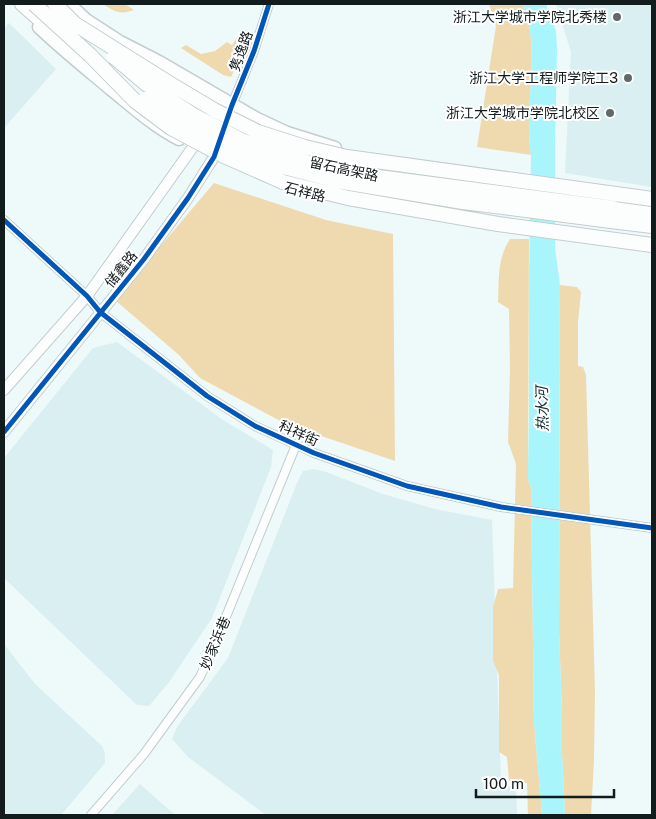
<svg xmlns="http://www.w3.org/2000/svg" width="656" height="819" font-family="'Public Sans','Noto Sans SC',sans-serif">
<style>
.built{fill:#d9eff1}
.green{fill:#efdab0}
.water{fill:#a8f6fc}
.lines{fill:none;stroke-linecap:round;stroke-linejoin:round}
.minor-casing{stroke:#c4cdce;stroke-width:10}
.tertiary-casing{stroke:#c4cdce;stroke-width:12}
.primary-casing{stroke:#c4cdce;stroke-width:15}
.trunk-casing{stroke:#c4cdce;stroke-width:16}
.minor{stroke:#fcfefe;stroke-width:8}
.tertiary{stroke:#fcfefe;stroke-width:10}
.primary{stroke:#fcfefe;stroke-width:12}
.trunk{stroke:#fcfefe;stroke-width:14}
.trunk-bridge-casing{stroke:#c4cdce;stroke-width:16;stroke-linecap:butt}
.trunk-bridge{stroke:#fcfefe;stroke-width:14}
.cycleway-casing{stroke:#fff;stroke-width:8}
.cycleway{stroke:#0057b8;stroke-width:5}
.poi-dot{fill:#60696a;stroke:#fff;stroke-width:2}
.labels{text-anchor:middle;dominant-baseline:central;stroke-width:4;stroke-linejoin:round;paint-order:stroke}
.poi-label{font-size:14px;fill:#131c1d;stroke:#fff;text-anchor:end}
.street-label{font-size:14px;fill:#131c1d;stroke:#fff}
.water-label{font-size:15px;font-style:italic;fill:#162f31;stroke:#fff}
</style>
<rect width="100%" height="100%" fill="#eef9f9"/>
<!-- built -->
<path class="built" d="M 556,4 L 652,4 L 652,187 L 565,173 L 571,52 Z
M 9,23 L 56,69 L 4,128 L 4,29 Z
M 117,342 L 223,420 L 273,450 L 271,467 L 212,618 L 169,682 L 149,706 L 137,705 L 4,578 L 4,458 L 93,348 Z
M 314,469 L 326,472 L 383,494 L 435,509 L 492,520 L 501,782 L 516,790 L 517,815 L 266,815 L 188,757 L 172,739 L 177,727 L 228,658 L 297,483 L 303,471 Z
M 4,644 L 35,684 L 102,746 L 105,754 L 105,763 L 61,815 L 4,815 Z
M 140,784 L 175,815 L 112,815 Z"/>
<!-- green -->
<path class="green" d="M 103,4 L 125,4 L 134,10 C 120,15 115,12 103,4 Z
M 489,4 L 523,4 C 542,52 523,105 531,155 L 477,147 L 496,26 Z
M 240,33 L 248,35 L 240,57 L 231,77 L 223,75 L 181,48 L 186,45 L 201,54 L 215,51 L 227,42 L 232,45 Z
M 214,183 L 326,220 L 393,234 L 395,461 L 286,424 L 200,378 L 179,355 L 115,300 Z
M 510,239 L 529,239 L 528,479 L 531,488 L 534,721 L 542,815 L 528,815 L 527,783 L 509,780 L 507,757 L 499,752 L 499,675 L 493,661 L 493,607 L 498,589 L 513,588 L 516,464 L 508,442 L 510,369 L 509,309 L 498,302 C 499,279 497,259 510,239 Z
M 560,285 L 577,287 L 581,292 L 578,322 L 578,366 L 583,367 L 586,375 L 595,691 L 594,760 L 591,815 L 565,815 L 562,753 L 562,713 L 559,632 Z"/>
<!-- water -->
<path class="water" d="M 523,4 L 546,4 L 556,31 L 557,48 L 555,144 L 555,248 L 560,285 L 559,632 L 562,713 L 562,753 L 565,815 L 542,815 L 534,721 L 531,488 L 528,479 L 528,470 L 529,418 L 529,279 L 531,155 C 523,105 542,52 523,4 Z"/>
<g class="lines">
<defs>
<path id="minor" d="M 232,105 L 254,51 L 269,4
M 4,220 L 87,296 L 100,312 L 207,396 L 255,426 L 314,453 L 407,486 L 501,507 L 652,528
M 91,815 L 144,754 L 200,677 L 212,651 L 296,445"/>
<path id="tertiary" d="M 4,390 L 87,296 L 193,147 L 201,139
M 4,432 L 144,259 L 188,198 L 214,157 L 218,147"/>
<path id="primary" d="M 69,4 L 86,20 L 120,42 L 159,62 L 257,119 L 287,133 L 335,148
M 39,27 C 62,49 87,69 112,90 C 133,107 155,127 179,139"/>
<path id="trunk" d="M 22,4 L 85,59
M 613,208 L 652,213
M 611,221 L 652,226"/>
</defs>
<!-- minor casing -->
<use href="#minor" class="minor-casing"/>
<!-- tertiary casing -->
<use href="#tertiary" class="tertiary-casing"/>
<!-- primary casing -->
<use href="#primary" class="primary-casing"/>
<!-- trunk casing -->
<use href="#trunk" class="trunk-casing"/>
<!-- minor -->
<use href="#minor" class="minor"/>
<!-- tertiary -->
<use href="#tertiary" class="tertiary"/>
<!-- primary -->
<use href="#primary" class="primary"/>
<!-- trunk -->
<use href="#trunk" class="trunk"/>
<defs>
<path id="trunk-bridge" d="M 34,4 L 90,55 L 135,101 L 171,128 L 224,156 L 283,182 L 348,198 L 498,224 L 652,245
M 55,4 L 75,24 L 169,83 L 216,111 L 258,132 L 305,147 L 347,157 L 652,199
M 114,57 L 146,84 L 195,116 L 243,141 L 306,162 L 363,175 L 613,208
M 145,99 L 193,128 L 239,152 L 280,166 L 337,181 L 463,202 L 611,221"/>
</defs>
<!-- trunk-bridge casing -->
<use href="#trunk-bridge" class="trunk-bridge-casing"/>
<!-- trunk-bridge -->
<use href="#trunk-bridge" class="trunk-bridge"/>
<defs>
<path id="cycleway" d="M 4,220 L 87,296 L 100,312 L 207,396 L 255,426 L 314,453 L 407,486 L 501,507 L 652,528
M 4,432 L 144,259 L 188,198 L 214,157 L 232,105 L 254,51 L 269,4"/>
</defs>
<!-- cycleway casing -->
<use href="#cycleway" class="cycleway-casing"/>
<!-- cycleway -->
<use href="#cycleway" class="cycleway"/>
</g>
<!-- markers -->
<g class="poi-dot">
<circle cx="617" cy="17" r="5"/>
<circle cx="628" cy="78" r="5"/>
<circle cx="610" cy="113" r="5"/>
</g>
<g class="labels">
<!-- poi labels -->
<g class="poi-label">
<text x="607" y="17">浙江大学城市学院北秀楼</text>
<text x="618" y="78">浙江大学工程师学院工3</text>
<text x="600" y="113">浙江大学城市学院北校区</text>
</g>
<!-- street labels -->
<g class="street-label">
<text transform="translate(241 51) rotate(-70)">隽逸路</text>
<text transform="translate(344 169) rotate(12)">留石高架路</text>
<text transform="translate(305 192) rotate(14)">石祥路</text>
<text transform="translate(121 269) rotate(-51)">储鑫路</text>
<text transform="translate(299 433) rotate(24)">科祥街</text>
<text transform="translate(215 643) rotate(-67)">妙家浜巷</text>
</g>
<!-- water labels -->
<g class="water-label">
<text transform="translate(542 409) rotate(-91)">热水河</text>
</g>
</g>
<!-- border -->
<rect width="656" height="819" fill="none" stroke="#131c1d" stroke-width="10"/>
<!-- scale -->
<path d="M476 789v8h138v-8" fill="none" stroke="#131c1d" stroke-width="2.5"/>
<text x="483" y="789" font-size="15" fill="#131c1d" stroke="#ffffff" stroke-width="4" paint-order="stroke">100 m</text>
</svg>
